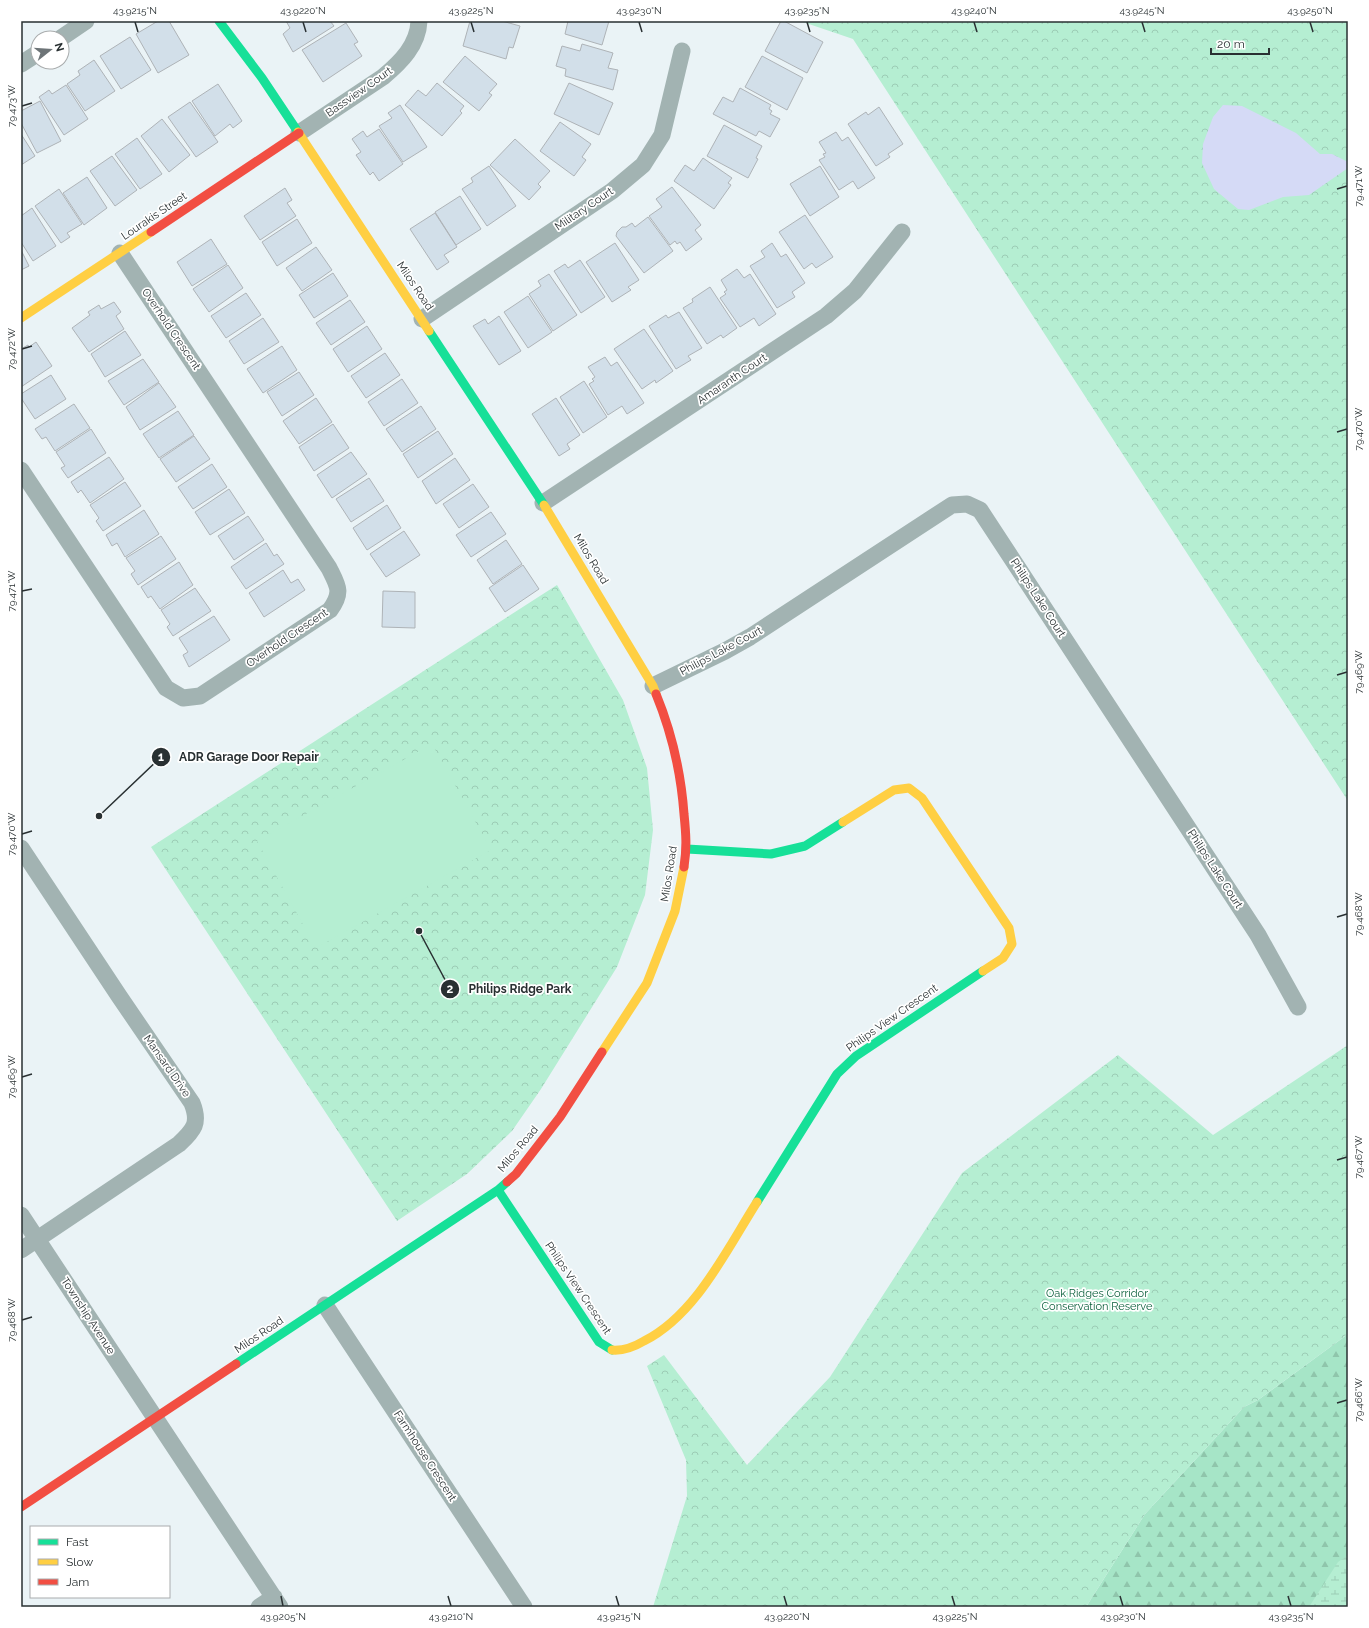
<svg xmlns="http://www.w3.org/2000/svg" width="1369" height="1628" font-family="Raleway,sans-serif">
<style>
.forest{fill:url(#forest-firs)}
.wetland{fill:url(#wetland-marsh)}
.park{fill:url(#park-crowns)}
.pitch{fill:#b5eed2}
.water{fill:#d5daf6}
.building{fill:#d2dfe9;stroke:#aeb3b7}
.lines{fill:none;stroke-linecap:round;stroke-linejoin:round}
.street{stroke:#a2b3b2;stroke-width:17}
.fast{stroke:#16e098;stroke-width:9}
.slow{stroke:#ffcf43;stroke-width:9}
.jam{stroke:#f24e42;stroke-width:9}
.ticks{fill:none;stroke:#293032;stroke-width:1.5}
.labels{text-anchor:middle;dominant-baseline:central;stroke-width:3.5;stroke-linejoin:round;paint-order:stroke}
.street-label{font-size:11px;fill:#293032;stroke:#fff}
.park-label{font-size:11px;fill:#095e3a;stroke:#fff}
.leader{fill:none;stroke:#293032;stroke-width:1.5}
.callout-dot{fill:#293032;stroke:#fff;stroke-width:1.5}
.mark-label{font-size:12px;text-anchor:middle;font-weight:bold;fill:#fff}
.callout-label{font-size:12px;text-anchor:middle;font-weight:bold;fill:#293032;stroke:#fff;stroke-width:3.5;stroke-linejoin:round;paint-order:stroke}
.neatline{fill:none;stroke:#293032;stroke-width:1.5}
.ticks-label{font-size:10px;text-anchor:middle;fill:#293032}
</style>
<defs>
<pattern id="forest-firs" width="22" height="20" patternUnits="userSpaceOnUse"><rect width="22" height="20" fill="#a6e5c7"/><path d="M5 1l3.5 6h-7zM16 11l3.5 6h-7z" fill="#8fc5ab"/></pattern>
<pattern id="wetland-marsh" width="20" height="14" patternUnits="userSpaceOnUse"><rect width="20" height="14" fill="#b5eed2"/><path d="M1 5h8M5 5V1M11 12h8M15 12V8" fill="none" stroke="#9cccb5"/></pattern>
<pattern id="park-crowns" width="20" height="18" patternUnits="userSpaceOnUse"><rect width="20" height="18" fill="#b5eed2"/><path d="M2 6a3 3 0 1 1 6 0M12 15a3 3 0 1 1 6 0" fill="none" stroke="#9cccb5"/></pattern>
</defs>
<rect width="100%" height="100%" fill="#eaf3f6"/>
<!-- forest -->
<path class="forest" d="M 1348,1334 L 1348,1607 L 1086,1607 L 1145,1514 L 1244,1407 L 1258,1400 Z"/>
<!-- wetland -->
<path class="wetland" d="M 1348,1555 L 1348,1607 L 1309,1607 L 1338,1562 Z"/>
<!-- park -->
<path class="park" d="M 800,21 L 1348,21 L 1348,801 L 853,39 Z
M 557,585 L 623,700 L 647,768 L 653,830 L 645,895 L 617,967 L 541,1089 L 512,1131 L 467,1174 L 397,1221 L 151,847 Z
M 1348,1045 L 1348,1334 L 1258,1400 L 1244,1407 L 1145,1514 L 1086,1607 L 653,1607 L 687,1496 L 686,1460 L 647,1366 L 664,1355 L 747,1465 L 830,1377 L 962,1173 L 1118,1055 L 1213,1135 Z"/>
<!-- pitch -->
<path class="pitch" d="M 432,744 L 491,850 L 316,948 L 257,841 Z"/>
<!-- water -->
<path class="water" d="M 1223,105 L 1242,106 L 1296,133 L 1320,154 L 1332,154 L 1348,162 L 1348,168 L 1309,195 L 1283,197 L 1249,210 L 1238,209 L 1214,189 L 1202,163 L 1203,144 L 1213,117 Z"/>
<!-- building -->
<path class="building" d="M 158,21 L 169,21 L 189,55 L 158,73 L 136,34 Z
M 286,21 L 330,21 L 334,26 L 293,52 L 283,34 L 290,28 Z
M 470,21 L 502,21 L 520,26 L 513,48 L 509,47 L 506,59 L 463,46 Z
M 568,21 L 609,21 L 602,45 L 565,34 Z
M 781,21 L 784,21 L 823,42 L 807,73 L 765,51 Z
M 346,23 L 358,42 L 354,44 L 362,56 L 323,82 L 302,50 Z
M 130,37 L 151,70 L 121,89 L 100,56 Z
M 582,44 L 613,53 L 608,68 L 618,70 L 613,90 L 565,76 L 566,69 L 556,66 L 562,46 L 580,51 Z
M 465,56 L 497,84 L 489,93 L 492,95 L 479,111 L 443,82 Z
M 762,56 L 803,78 L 787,110 L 745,87 Z
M 94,60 L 115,91 L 85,111 L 67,84 L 80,75 L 78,71 Z
M 437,83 L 464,106 L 460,111 L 462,113 L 442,136 L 405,105 L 418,90 L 426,96 Z
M 569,83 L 613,103 L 599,135 L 554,114 Z
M 218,84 L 242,121 L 233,128 L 230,124 L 215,136 L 192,101 Z
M 66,85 L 88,119 L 64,135 L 39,97 L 49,90 L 52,94 Z
M 740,88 L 771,105 L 769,109 L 772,111 L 770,114 L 780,119 L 770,137 L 759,131 L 756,136 L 713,114 L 723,97 L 733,102 Z
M 40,101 L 61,141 L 37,153 L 21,123 L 21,111 Z
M 190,102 L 218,142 L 196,157 L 168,117 Z
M 400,105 L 427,147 L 403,162 L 379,126 L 392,118 L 388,113 Z
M 879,107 L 903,144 L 888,154 L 890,157 L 876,166 L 848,124 L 866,112 L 868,115 Z
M 162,119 L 190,155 L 169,172 L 141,136 Z
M 560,122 L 591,144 L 582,157 L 586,160 L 574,176 L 540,151 Z
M 724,125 L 762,146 L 756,158 L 758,159 L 748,178 L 707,156 Z
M 379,129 L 403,164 L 379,181 L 373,172 L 370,175 L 356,155 L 361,152 L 352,139 L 363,131 L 367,137 Z
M 836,132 L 842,141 L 848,137 L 875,178 L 858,189 L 853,181 L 839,190 L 819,160 L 825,157 L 823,154 L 826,153 L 819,142 Z
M 21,134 L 35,156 L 21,165 Z
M 137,138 L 162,174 L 140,189 L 115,154 Z
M 515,139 L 550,171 L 538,184 L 541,187 L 529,200 L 490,165 Z
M 112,156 L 137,190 L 115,206 L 90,171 Z
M 703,158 L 732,178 L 728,183 L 731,185 L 714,209 L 674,181 L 685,165 L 694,171 Z
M 489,166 L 516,206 L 487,226 L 462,189 L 473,182 L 471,178 Z
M 820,166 L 839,197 L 810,216 L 790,184 Z
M 87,177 L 107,208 L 84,225 L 63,193 Z
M 672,187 L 701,225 L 695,230 L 702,239 L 686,251 L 680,242 L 677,244 L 675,241 L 670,245 L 649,216 L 662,207 L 656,199 Z
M 285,188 L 292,200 L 287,203 L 296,216 L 260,240 L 244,216 Z
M 59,189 L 82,224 L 67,233 L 70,237 L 61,243 L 35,206 Z
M 460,196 L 481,229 L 456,245 L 435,212 Z
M 32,208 L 56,246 L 33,261 L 21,242 L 21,216 Z
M 435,213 L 457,247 L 444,255 L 449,262 L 437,270 L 410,229 Z
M 805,215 L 833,257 L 816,268 L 812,263 L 804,269 L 779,232 Z
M 648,217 L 673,251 L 644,273 L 616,236 L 617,232 L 622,227 L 626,227 L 632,223 L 635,227 Z
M 297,219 L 312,243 L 277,266 L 262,242 Z
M 211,239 L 227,264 L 192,286 L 177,262 Z
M 615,243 L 639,280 L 628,287 L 631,290 L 612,302 L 586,262 Z
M 772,243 L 781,257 L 786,254 L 805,283 L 792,292 L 795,297 L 777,308 L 750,266 L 765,257 L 761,251 Z
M 316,247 L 332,270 L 302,291 L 286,268 Z
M 21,250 L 29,266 L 21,270 Z
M 580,260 L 605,297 L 581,313 L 554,271 L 565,264 L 568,268 Z
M 228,265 L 243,288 L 209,312 L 193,289 Z
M 737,269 L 744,278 L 750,274 L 776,314 L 759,326 L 754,318 L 740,327 L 720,298 L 726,294 L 724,292 L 727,290 L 721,280 Z
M 333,273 L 348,296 L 314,318 L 299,295 Z
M 549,274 L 577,315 L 553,331 L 529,294 L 541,286 L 538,281 Z
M 710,287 L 737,328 L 723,338 L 721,335 L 707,344 L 683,308 L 693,302 L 692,299 Z
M 246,293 L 261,315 L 226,338 L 211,316 Z
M 528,296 L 552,332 L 528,348 L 504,312 Z
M 350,300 L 365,322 L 331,345 L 316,323 Z
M 114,302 L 121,312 L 116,316 L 124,329 L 89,352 L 72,328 L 90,315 L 88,312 L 99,305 L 101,309 Z
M 679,312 L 702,348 L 688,356 L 691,360 L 676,369 L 649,326 L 666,315 L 668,318 Z
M 499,316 L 521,351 L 499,365 L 473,326 L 485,319 L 488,324 Z
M 263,318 L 279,342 L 244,364 L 229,341 Z
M 367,326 L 382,349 L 348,372 L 333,349 Z
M 644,329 L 673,371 L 656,383 L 655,380 L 642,389 L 614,349 Z
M 125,331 L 141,355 L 105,377 L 91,354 Z
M 36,342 L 52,366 L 21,387 L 21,349 L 28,345 L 29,347 Z
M 282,346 L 297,370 L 263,393 L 247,369 Z
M 385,353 L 400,375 L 366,398 L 351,376 Z
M 605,357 L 611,366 L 617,362 L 644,403 L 627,414 L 622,406 L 608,415 L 589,384 L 594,381 L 592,379 L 595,377 L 588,367 Z
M 143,359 L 159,382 L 124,405 L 108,381 Z
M 299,372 L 314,395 L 282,416 L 267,392 Z
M 51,375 L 66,399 L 35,419 L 21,398 L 21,394 Z
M 402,379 L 418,403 L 384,426 L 368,402 Z
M 584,381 L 607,417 L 583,433 L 560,397 Z
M 159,383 L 176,407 L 140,430 L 126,407 Z
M 316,398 L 332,422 L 299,444 L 283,421 Z
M 556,398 L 580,435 L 567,444 L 570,449 L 559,456 L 532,414 Z
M 74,404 L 90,428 L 55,451 L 46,437 L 42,439 L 35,429 Z
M 421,406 L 436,429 L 402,452 L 386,429 Z
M 178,411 L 194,435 L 159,458 L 143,434 Z
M 333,424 L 349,448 L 314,471 L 299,447 Z
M 91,429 L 106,453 L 68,478 L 61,468 L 65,466 L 56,452 Z
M 438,431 L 453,454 L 418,478 L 403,454 Z
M 194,436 L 210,459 L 176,482 L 160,459 Z
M 351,452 L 367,474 L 332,498 L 317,475 Z
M 109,457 L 124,479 L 90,503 L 81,490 L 78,493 L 71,482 Z
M 455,458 L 470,480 L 436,504 L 422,481 Z
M 212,464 L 227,487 L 193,509 L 178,487 Z
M 369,478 L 384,501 L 351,522 L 336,499 Z
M 125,482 L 141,506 L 103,531 L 96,521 L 99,518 L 90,505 Z
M 473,484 L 489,507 L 459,528 L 443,504 Z
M 229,489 L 245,513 L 210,535 L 195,512 Z
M 387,505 L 401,528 L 367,550 L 353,528 Z
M 144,510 L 159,534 L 125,557 L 117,543 L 112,546 L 106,535 Z
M 491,512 L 506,534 L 471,557 L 456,535 Z
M 248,516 L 264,540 L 234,560 L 218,536 Z
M 404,531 L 420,555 L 386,577 L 370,554 Z
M 161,536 L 176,559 L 138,585 L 131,574 L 135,571 L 126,558 Z
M 506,540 L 522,564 L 493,584 L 477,560 Z
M 266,543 L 274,556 L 277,554 L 284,564 L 246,589 L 231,567 Z
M 179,562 L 193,585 L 160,609 L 151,596 L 148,598 L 141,587 Z
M 523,565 L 539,589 L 505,612 L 489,588 Z
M 283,570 L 291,583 L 298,579 L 305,590 L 264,617 L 249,593 Z
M 195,588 L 211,611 L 173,636 L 167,627 L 170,624 L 161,610 Z
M 383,591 L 415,592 L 415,628 L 382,627 Z
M 214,616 L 230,640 L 189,667 L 183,655 L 188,652 L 179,638 Z"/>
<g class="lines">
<!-- street -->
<path class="street" d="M 61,38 L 86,21
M 21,64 L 38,53
M 299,133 L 383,77 C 401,62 418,45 419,21
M 422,319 L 612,191 L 643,165 L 662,135 L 682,51
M 21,470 L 166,688 L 183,698 L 200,696 L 330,610 C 343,592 338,586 329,568 L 120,253
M 543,503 L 826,316 L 855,291 L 902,232
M 653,686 L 725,651 L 750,637 L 952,505 L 967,504 L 980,510 L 1258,935 L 1298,1007
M 21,848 L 119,996 L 192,1103 C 200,1123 194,1130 179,1144 L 21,1250
M 21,1215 L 280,1607
M 325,1305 L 524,1607
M 259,1607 L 274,1597"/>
<!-- fast -->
<path class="fast" d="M 219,21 L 262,78 L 298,132
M 429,331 L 544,505
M 687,849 L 771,854 L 805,846 L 843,822
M 498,1190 L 599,1342 L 612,1350
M 757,1202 L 837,1074 L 856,1056 L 983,971
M 236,1364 L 498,1190 L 507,1182"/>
<!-- slow -->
<path class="slow" d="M 298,132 L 429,331
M 21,318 L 151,232
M 544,505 L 653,686 L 656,694
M 843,822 L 894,790 L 909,788 L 922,798 L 1009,928 L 1012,944 L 1003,958 L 983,971
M 602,1052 L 647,983 L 675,911 L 684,867
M 612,1350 C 624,1351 634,1347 644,1341 C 696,1315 727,1249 757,1202"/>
<!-- jam -->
<path class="jam" d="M 151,232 L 299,133
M 656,694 C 672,733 681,773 684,814 C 686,834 687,847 684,867
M 507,1182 L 516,1174 L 560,1117 L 602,1052
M 21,1507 L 236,1364"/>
</g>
<!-- ticks -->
<path class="ticks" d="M 135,22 L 138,32M 303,22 L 306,32M 471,22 L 474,32M 639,22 L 642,32M 807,22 L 810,32M 974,22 L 977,32M 1142,22 L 1145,32M 1310,22 L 1313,32M 22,106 L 32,103M 1337,189 L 1347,186M 22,349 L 32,346M 1337,432 L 1347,429M 22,591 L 32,589M 1337,675 L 1347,672M 22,834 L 32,831M 1337,917 L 1347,914M 22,1077 L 32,1074M 1337,1160 L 1347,1157M 22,1320 L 32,1317M 1337,1403 L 1347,1400M 281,1596 L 283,1606M 448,1596 L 451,1606M 616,1596 L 619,1606M 784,1596 L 787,1606M 952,1596 L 955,1606M 1120,1596 L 1123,1606M 1288,1596 L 1291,1606"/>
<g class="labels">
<!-- street labels -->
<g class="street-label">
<text transform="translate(359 92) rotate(-35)">Bassview Court</text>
<text transform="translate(584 209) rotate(-34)">Military Court</text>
<text transform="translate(154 216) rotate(-34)">Lourakis Street</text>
<text transform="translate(415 286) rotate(56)">Milos Road</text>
<text transform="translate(171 329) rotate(56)">Overhold Crescent</text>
<text transform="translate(732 379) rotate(-34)">Amaranth Court</text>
<text transform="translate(591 559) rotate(59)">Milos Road</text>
<text transform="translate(1038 598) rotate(57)">Philips Lake Court</text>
<text transform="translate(287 638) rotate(-34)">Overhold Crescent</text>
<text transform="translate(721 651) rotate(-28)">Philips Lake Court</text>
<text transform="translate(1215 869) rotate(57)">Philips Lake Court</text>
<text transform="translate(669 874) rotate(-81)">Milos Road</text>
<text transform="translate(892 1018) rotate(-35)">Philips View Crescent</text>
<text transform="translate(167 1066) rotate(55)">Mansard Drive</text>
<text transform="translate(518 1149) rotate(-50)">Milos Road</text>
<text transform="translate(578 1288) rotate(56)">Philips View Crescent</text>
<text transform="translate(88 1316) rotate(57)">Township Avenue</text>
<text transform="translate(259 1335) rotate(-34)">Milos Road</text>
<text transform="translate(425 1456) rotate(57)">Farmhouse Crescent</text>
</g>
<!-- park labels -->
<g class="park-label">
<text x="1097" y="1293">Oak Ridges Corridor<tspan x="1097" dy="13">Conservation Reserve</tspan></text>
</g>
</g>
<!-- callouts -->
<path class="leader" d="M99 816L161 757M419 931L450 989"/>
<g class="callout-dot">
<circle cx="99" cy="816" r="4"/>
<circle cx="419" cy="931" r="4"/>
<circle cx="161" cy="757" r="10"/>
<circle cx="450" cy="989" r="10"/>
</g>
<g class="mark-label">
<text x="161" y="761">1</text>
<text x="450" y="993">2</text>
</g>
<g class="callout-label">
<text x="249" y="761">ADR Garage Door Repair</text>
<text x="520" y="993">Philips Ridge Park</text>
</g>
<!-- border -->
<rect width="1369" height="1628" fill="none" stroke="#ffffff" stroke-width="44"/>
<!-- legend -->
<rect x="30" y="1526" width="140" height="72" fill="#ffffff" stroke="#a9acad"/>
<rect x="38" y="1539" width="20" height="6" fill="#16e098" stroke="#a9acad"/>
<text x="66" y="1546" font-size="12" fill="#293032">Fast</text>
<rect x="38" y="1559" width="20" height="6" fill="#ffcf43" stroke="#a9acad"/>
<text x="66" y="1566" font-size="12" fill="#293032">Slow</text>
<rect x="38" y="1579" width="20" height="6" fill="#f24e42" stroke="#a9acad"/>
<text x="66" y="1586" font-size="12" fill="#293032">Jam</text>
<!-- north arrow -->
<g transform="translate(50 50) rotate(73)"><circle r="19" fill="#ffffff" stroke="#a9acad"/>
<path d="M0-3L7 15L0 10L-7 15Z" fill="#6d7477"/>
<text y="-6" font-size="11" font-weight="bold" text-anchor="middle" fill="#293032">N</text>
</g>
<!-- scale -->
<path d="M1211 48v6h58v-6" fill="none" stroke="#293032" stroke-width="2"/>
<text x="1217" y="48" font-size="12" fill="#293032" stroke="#ffffff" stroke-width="3" paint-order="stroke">20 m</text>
<rect x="22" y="22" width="1325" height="1584" class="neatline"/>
<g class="ticks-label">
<text x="135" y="14">43.9215°N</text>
<text x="303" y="14">43.9220°N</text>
<text x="471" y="14">43.9225°N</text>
<text x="639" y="14">43.9230°N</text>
<text x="807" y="14">43.9235°N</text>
<text x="974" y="14">43.9240°N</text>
<text x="1142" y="14">43.9245°N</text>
<text x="1310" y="14">43.9250°N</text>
<text transform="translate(11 106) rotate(-90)" y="4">79.473°W</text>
<text transform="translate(1358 186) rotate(-90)" y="4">79.471°W</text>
<text transform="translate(11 349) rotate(-90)" y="4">79.472°W</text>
<text transform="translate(1358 429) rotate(-90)" y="4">79.470°W</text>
<text transform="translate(11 591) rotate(-90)" y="4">79.471°W</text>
<text transform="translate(1358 672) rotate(-90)" y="4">79.469°W</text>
<text transform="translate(11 834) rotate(-90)" y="4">79.470°W</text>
<text transform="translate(1358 914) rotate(-90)" y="4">79.468°W</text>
<text transform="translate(11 1077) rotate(-90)" y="4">79.469°W</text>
<text transform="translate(1358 1157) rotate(-90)" y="4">79.467°W</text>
<text transform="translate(11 1320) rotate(-90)" y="4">79.468°W</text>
<text transform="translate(1358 1400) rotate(-90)" y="4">79.466°W</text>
<text x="283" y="1620">43.9205°N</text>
<text x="451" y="1620">43.9210°N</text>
<text x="619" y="1620">43.9215°N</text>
<text x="787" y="1620">43.9220°N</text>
<text x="955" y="1620">43.9225°N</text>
<text x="1123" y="1620">43.9230°N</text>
<text x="1291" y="1620">43.9235°N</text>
</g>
</svg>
